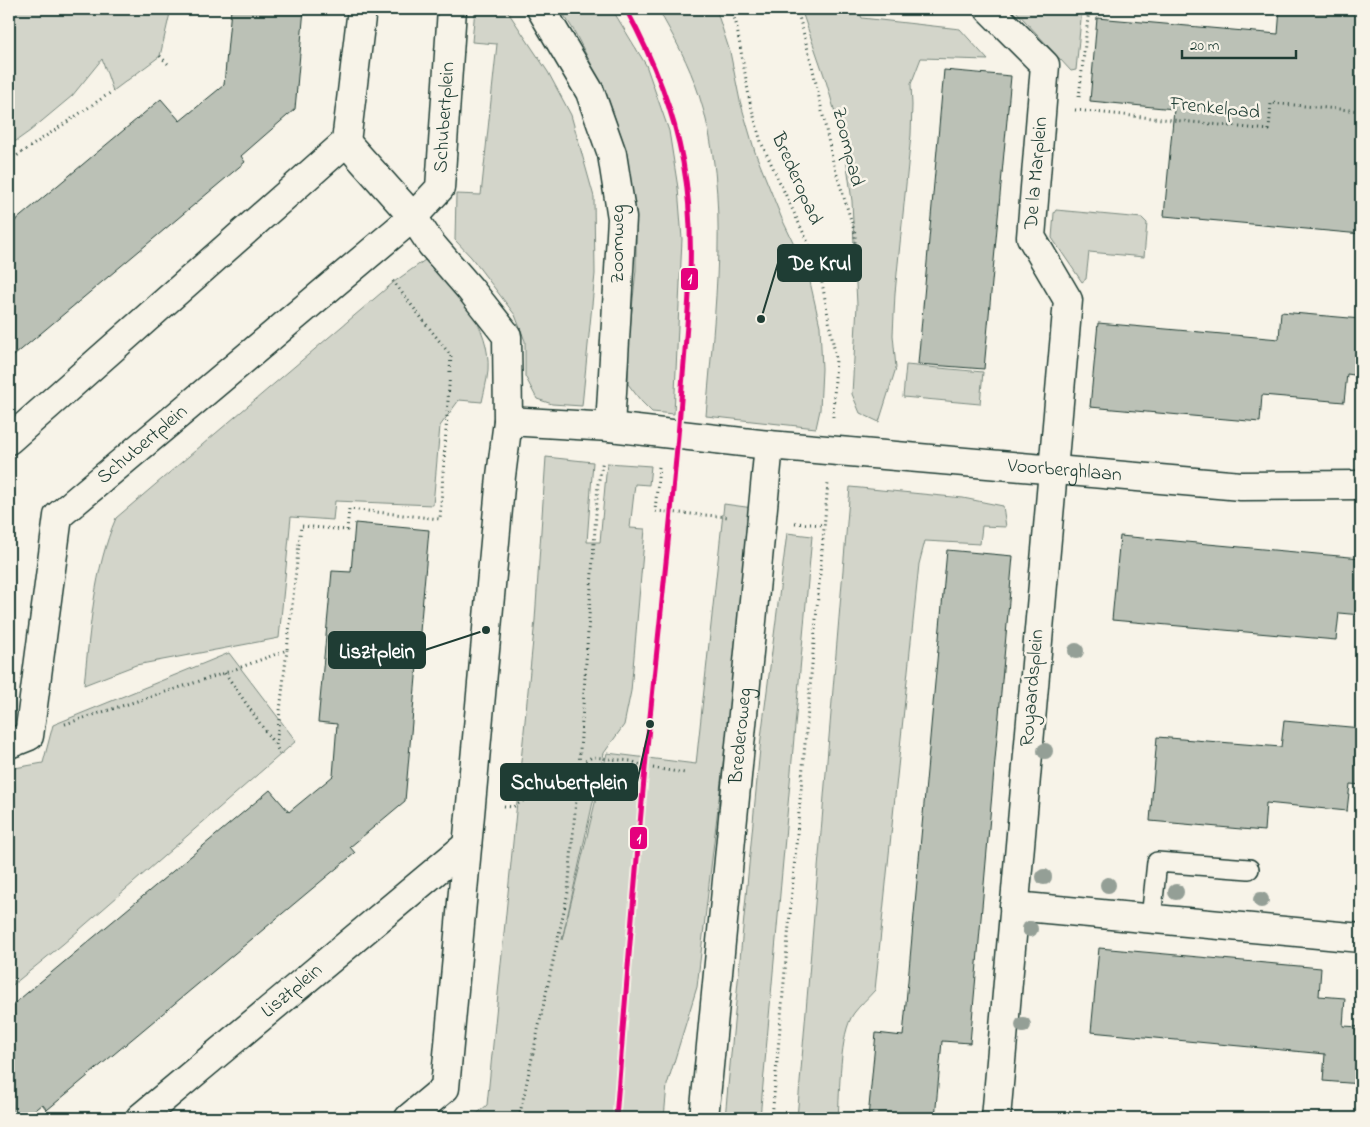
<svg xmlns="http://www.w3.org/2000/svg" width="1370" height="1127" font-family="'Indie Flower',sans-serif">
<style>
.green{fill:#d3d5ca;stroke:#79897f}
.building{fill:#bbc1b6;stroke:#1f3d34}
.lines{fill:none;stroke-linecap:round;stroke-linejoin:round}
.lane-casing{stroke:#1f3d34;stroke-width:22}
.street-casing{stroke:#1f3d34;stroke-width:31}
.path{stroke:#1f3d34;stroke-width:3;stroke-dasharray:1 4;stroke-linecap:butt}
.lane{stroke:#f7f3e8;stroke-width:19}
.street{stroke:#f7f3e8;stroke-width:28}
.tram-1-casing{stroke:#f7f3e8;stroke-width:9}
.tram-1{stroke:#e5007d;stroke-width:5}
.tree{fill:#949f96}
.labels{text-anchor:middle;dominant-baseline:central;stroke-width:5;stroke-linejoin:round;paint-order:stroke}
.street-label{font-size:20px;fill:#1f3d34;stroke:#f7f3e8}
.leader{fill:none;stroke:#1f3d34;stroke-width:2}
.callout-dot{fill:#1f3d34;stroke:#f7f3e8;stroke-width:2}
.callout{fill:#1f3d34;stroke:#1f3d34;stroke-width:2}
.callout-label{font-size:21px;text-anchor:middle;font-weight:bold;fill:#fff}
.line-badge{stroke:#f7f3e8;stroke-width:2}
.badge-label{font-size:14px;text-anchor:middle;font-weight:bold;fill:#fff}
</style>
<rect width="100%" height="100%" fill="#f7f3e8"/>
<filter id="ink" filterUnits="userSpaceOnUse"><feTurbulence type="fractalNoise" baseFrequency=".02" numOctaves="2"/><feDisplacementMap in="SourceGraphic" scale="10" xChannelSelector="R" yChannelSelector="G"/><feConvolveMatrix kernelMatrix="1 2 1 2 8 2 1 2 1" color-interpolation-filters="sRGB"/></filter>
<g filter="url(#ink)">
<!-- green -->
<path class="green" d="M 9,9 L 171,9 L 160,56 L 113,91 L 102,59 L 72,96 L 30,131 L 9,146 Z
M 475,9 L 506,9 L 548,72 L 571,115 L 594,197 L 595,274 L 582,406 L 552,404 L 537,399 L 525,376 L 525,341 L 515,315 L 471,257 L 455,240 L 456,194 L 481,195 L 497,44 L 472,42 Z
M 560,9 L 612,9 L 646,65 L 669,131 L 678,188 L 682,239 L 674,414 L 652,412 L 641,401 L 628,384 L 628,348 L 636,270 L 636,213 L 625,147 L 607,95 L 573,29 Z
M 658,9 L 716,9 L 730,52 L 740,101 L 755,152 L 782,219 L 808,273 L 820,326 L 822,369 L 820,410 L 816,428 L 706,416 C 714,314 732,194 699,95 C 689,64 674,37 658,9 Z
M 801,9 L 859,9 L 859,12 L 862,18 L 960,29 L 988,60 L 921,58 L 911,84 L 912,105 L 911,135 L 895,293 L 893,335 L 896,368 L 879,422 L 860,413 L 852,394 L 857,305 L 852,201 L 844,144 L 826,81 Z
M 1014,9 L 1082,9 L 1076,70 L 1071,71 Z
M 1056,210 L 1142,218 L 1147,223 L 1144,257 L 1089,252 L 1086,279 L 1082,282 L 1052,238 L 1054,213 Z
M 425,260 C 457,289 491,325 488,371 C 487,381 484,392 482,402 L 459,400 L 440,426 L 433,505 L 335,501 L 333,520 L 291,517 L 279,638 L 136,665 L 84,685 C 90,630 94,569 116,518 L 394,282 Z
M 906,365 L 983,372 L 980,404 L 903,397 Z
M 546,457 L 593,462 L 587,542 L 600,542 L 607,463 L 651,466 L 649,485 L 635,484 L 630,528 L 645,529 L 631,691 L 624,725 L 604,753 L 562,940 L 607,753 L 696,764 L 724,504 L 753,508 L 697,987 L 667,1085 L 664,1118 L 472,1118 L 487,1105 L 535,620 Z
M 850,487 L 963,498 L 1003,506 L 1006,527 L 982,526 L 980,544 L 925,541 L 919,564 L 875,990 C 868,998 860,1005 854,1013 C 839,1033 840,1093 838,1118 L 797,1118 Z
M 787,533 L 812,536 L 760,1118 L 725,1118 L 761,738 Z
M 229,653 L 296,741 L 63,944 L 9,988 L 9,769 L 43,763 L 53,725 Z"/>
<!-- building -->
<path class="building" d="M 231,9 L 304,9 L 295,109 L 241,156 L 245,162 L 9,360 L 9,226 L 161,99 L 180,121 L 224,85 Z
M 1280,9 L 1306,9 L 1361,14 L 1361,234 L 1164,216 L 1174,109 L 1090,101 L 1097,18 L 1278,34 Z
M 944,70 L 1011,76 L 984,369 L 918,364 Z
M 1281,312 L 1361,319 L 1361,376 L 1347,374 L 1344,402 L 1262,395 L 1260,422 L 1090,407 L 1098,323 L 1279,339 Z
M 355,523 L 429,530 L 405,801 L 350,847 L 355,853 L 47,1110 L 42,1104 L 25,1118 L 9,1118 L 9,1008 L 270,790 L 289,812 L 333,776 L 337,724 L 318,722 L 332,571 L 351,572 Z
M 1120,536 L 1361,558 L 1361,615 L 1339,613 L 1336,640 L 1112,620 Z
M 947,550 L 1013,556 L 970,1043 L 942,1041 L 935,1118 L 868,1118 L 876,1033 L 903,1036 Z
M 1284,721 L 1361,728 L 1361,785 L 1350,784 L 1347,811 L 1266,803 L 1264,831 L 1150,821 L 1157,737 L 1281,747 Z
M 1099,948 L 1321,968 L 1319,996 L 1345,998 L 1343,1026 L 1361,1027 L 1361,1084 L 1323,1081 L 1325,1054 L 1091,1032 Z"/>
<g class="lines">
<defs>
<path id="lane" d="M 1151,919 L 1157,862 L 1249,869"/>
<g id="street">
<path d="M 541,9 L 590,92 L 612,154 L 622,218 L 610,427"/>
<path d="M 989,9 L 1045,65 L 1031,237 L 1068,300 L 996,1118"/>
<path d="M 346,142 L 413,217 L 431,244 L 470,289 L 507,336 L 508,421 L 501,476 L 445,1088 L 409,1118"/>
<path id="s1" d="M 508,421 L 610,427 L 769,445 L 1241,486 L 1361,485"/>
<path d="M 9,440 L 346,142 L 362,9"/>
<path id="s2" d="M 9,744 L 29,736 L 58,516 L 413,217 L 440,188 L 452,9"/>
<path d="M 1014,906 L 1361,938"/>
<path id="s3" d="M 140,1118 L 467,845"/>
<path id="s4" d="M 704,1118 L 769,445"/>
</g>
</defs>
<!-- lane casing -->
<use href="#lane" class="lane-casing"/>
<!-- street casing -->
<use href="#street" class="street-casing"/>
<!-- path -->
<path class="path" d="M 731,9 L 736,23 L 750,102 L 761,142 L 810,247 L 820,272 L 836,359 L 833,417
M 797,9 L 812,65 L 833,162 L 855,233 L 855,256 L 820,272
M 160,56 L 168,64
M 1079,97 L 1089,9
M 1075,110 L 1269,130 L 1271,103 L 1361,111
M 9,161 L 113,91
M 659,467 L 655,511 L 729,517
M 795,523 L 825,525
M 225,673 L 275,745
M 65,724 L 225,673 L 287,650 L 301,526 L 347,530 L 349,509 L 440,519 L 451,356 L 392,280
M 280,754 L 276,746 L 287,650
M 504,806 L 513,807 L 592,757 L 631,761 L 646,767 L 685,773
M 519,1118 L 568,892 L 579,765 L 598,484 L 603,460
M 772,1118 L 828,483"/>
<!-- lane -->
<use href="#lane" class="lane"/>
<!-- street -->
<use href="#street" class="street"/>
<defs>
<path id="tram-1" d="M 616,1118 C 627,981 637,844 651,707 C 662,600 674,494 682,387 C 688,311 697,237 683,162 C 673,108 652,57 626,9"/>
</defs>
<!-- tram-1 casing -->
<use href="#tram-1" class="tram-1-casing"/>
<!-- tram-1 -->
<use href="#tram-1" class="tram-1"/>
</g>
<!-- trees -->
<g class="tree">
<circle cx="1076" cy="651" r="8"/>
<circle cx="1045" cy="751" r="8"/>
<circle cx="1044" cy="877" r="8"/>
<circle cx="1108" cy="885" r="8"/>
<circle cx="1176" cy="892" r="8"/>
<circle cx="1261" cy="900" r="8"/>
<circle cx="1030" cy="929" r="8"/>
<circle cx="1023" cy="1025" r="8"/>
</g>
</g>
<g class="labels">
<!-- street labels -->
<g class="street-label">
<text transform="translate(1215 109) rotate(6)">Frenkelpad</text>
<text stroke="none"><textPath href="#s2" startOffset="818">Schubertplein</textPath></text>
<text transform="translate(847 147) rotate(76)">Zoompad</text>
<text transform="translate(1037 173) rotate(-85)">De la Marplein</text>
<text transform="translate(796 179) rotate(66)">Brederopad</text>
<text transform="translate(618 244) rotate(-90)">Zoomweg</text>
<text stroke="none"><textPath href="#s2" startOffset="354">Schubertplein</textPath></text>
<text stroke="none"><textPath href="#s1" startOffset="559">Voorberghlaan</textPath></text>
<text transform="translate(1033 688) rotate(-85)">Royaardsplein</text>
<text stroke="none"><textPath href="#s4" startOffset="384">Brederoweg</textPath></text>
<text stroke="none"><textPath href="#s3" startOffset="198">Lisztplein</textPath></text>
</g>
</g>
<!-- callouts -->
<path class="leader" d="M761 319L778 263M486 630L425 650M650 724L637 782"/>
<g class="callout-dot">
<circle cx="761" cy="319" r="5"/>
<circle cx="486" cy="630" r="5"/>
<circle cx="650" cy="724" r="5"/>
</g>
<g class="callout">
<rect x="778" y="245" width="83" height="36" rx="5"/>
<rect x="329" y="632" width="96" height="36" rx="5"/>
<rect x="501" y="764" width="136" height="36" rx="5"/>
</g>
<g class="callout-label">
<text x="820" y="270">De Krul</text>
<text x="377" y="658">Lisztplein</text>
<text x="569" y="789">Schubertplein</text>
</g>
<g class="line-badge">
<rect x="680" y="267" width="19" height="24" rx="5" fill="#e5007d"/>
<rect x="629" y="826" width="19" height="24" rx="5" fill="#e5007d"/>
</g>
<g class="badge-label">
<text x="690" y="283">1</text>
<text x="639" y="843">1</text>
</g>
<!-- margin -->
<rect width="1370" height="1127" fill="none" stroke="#f7f3e8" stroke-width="30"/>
<rect x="15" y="15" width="1340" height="1097" fill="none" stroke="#1f3d34" stroke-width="2" filter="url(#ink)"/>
<!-- scale -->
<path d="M1182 50v8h114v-8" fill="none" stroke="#1f3d34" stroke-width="2.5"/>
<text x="1190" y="50" font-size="15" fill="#1f3d34" stroke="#f7f3e8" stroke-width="4" paint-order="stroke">20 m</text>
</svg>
